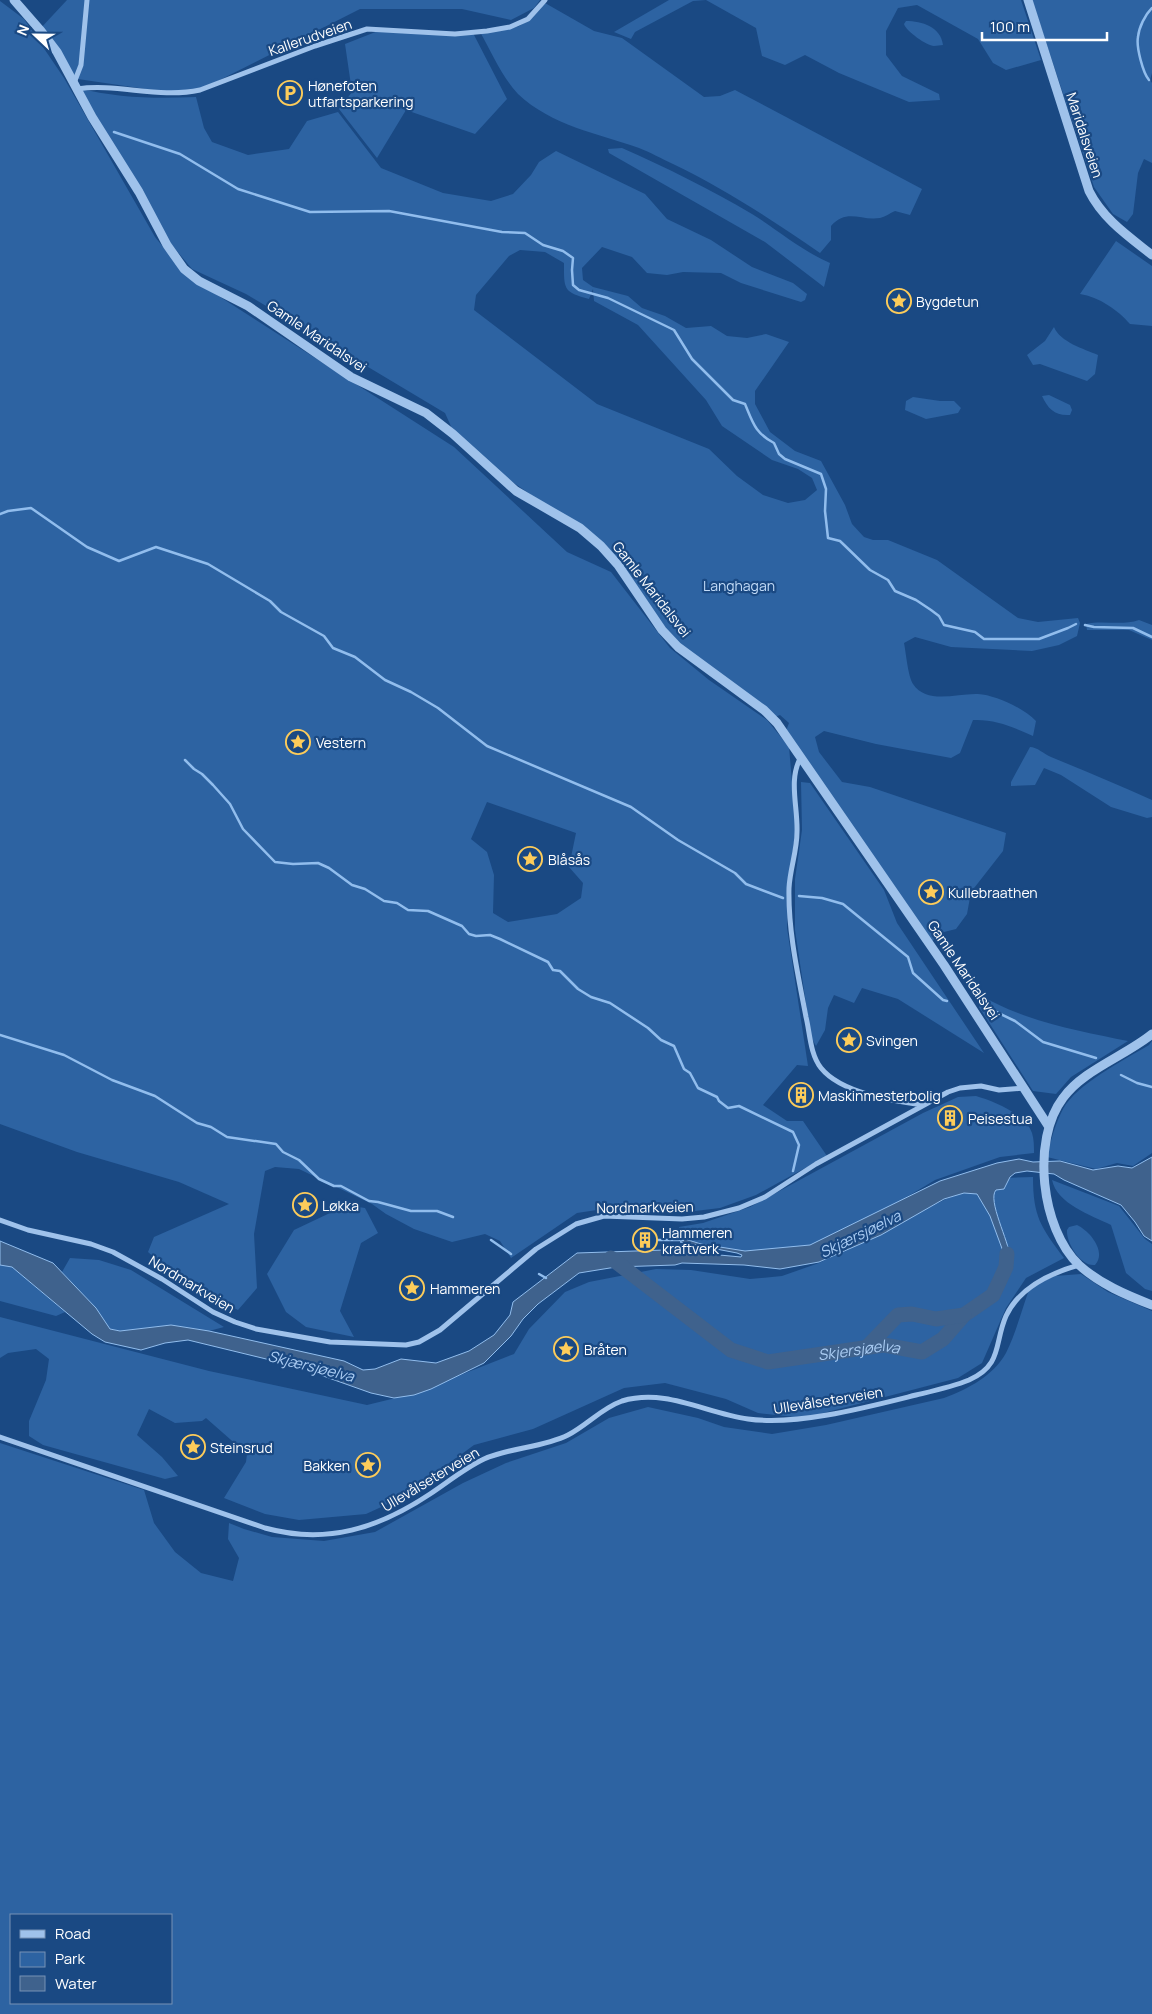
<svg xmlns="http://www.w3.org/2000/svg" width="1152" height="2014" font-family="Manrope,sans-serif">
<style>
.green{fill:#2d63a2;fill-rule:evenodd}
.water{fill:#3f628d;stroke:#91bded}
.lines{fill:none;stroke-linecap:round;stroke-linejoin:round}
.stream{stroke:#91bded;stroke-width:2.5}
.river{stroke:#3f628d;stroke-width:15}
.minor{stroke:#9fc2eb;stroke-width:5}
.tertiary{stroke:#9fc2eb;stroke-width:9}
.labels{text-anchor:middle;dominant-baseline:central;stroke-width:4.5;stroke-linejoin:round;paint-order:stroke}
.street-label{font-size:14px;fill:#fff;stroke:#1a4983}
.poi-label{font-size:14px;fill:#fff;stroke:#1a4983;text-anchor:start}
.park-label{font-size:14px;fill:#c3dcf8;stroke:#1a4983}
.water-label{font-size:15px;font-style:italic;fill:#aaccf3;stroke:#1a4983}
</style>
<rect width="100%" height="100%" fill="#1a4983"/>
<!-- green -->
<path class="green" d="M 67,0 L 540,0 L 534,8 L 511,20 L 462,9 L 360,9 L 198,91 L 166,92 L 71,78 L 39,30 Z
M 669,0 L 1021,0 L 1041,60 L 1006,70 L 993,63 L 978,39 L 917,5 L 898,8 L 886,31 L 886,55 L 902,76 L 939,94 L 940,100 L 909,102 L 839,73 L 805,55 L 785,65 L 762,56 L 756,28 L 706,0 L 693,1 L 635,32 L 631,39 L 614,32 Z
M 1032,0 L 1152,0 L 1152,73 L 1150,80 L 1152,83 L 1152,163 L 1144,159 L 1138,173 L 1133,214 L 1127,222 L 1113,214 L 1094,187 Z
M 0,1 L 24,19 L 64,78 L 155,237 L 186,275 L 454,447 L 567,552 L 611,572 L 670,648 L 709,680 L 767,720 L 789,747 L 796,828 L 789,879 L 787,928 L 808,1066 L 797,1065 L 763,1105 L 787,1121 L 803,1121 L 827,1156 L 756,1195 L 720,1208 L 695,1211 L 662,1212 L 610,1208 L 577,1213 L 511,1258 L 500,1241 L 485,1234 L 452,1242 L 414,1229 L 386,1214 L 372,1204 L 299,1169 L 275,1167 L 265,1171 L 254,1234 L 257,1288 L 238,1310 C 205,1294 175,1277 148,1252 L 154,1237 L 229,1204 L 179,1182 L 77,1152 L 0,1124 ZM 487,802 L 576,833 L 569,867 L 583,883 L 581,898 L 557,914 L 508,922 L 493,913 L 494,875 L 487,852 L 471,839 Z
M 545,3 L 594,31 L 622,38 L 704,97 L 720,96 L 735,90 L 922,189 L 910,215 L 895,211 C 890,213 885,217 880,218 C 860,221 847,208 831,226 L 831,240 L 820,253 C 772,220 725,189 673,164 C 662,159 650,152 639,148 C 597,133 552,126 518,94 C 502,77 492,53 480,32 C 517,29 520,31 545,3 Z
M 906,21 C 922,21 941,27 943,45 C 940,45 937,46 934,46 C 927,46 906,31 904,24 Z
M 378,31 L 473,33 L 507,99 L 475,134 L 406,110 L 377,158 L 339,109 L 352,92 L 345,44 Z
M 78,88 C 117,98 156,99 196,97 L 204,128 L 212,142 L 248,155 L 289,149 L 307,121 L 338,112 L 381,168 L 443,193 L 491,201 L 513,194 L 531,175 L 539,162 L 556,151 L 645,194 L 667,219 L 711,240 L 752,267 L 793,283 L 807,294 L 805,300 L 801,302 L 741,283 L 721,273 L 683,272 L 667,275 L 647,273 L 632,257 L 602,247 L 582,268 L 583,280 L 593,287 L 628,296 L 642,308 L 665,316 L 686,328 L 711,326 L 727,336 L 747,338 L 766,334 L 789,342 L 755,391 L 755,404 L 770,432 L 795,451 L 821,461 L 845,505 L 852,524 L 864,537 L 873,540 L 888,540 L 937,560 L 1018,618 L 1038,622 L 1078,618 L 1080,623 L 1077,636 L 1059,645 L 1032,651 L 951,647 L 915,637 L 904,643 C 906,653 908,676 913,684 C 927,705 957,693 978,694 C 995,695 1024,708 1036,721 L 1033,736 C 1013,727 995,719 973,720 L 960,753 L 951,758 L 876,744 L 824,731 L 815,737 L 819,752 L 842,782 L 870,787 L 1006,833 L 1003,851 L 971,892 L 967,914 L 956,929 L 944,932 L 932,941 L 786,731 L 789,723 L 780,715 L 769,719 L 678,646 L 591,536 L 511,481 L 454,433 L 445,413 L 246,294 L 192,269 L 166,238 ZM 520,250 L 545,252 L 564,263 C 564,289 563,292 589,299 L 593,289 L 594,301 L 638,325 L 706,400 L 722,426 L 772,460 L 798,469 L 812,478 L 817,490 L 805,500 L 788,503 L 763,495 L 737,476 L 709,449 L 597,404 L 474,310 L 476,295 L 509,256 Z
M 622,148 C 667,168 710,189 752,214 C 778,230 802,251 830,263 L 824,287 L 765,242 L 609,153 L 608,149 Z
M 1116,241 L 1152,266 L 1152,326 L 1130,324 C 1118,310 1099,297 1080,294 Z
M 1054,327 C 1060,342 1084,349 1098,355 L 1095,374 L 1087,381 L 1040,364 L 1033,365 L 1027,355 L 1045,341 Z
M 1049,395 L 1070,405 L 1072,410 L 1070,415 C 1055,416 1048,409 1042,396 Z
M 913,397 L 940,401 L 954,401 L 961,408 L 958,413 L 926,419 L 905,410 L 906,401 Z
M 1139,620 L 1152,625 L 1152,640 L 1129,630 L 1087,630 L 1086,624 C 1103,620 1122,626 1139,620 Z
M 1030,747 C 1037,747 1044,754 1051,757 C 1085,771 1119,785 1152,800 L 1152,817 L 1147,818 L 1111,807 L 1061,775 L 1044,768 L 1035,785 L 1011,786 L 1011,782 Z
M 801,782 L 810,783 L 884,890 L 897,923 L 984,1053 L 898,999 L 862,988 L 854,1003 L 834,995 L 828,1008 L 825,1030 L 816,1046 L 811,1037 L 795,930 L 795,879 L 802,830 Z
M 984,997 C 1024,1021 1083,1032 1128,1041 L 1071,1077 L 1056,1094 L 1033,1091 L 979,1007 Z
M 1152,1041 L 1152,1153 L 1133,1166 L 1117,1163 L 1096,1169 L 1047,1157 C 1051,1140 1055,1124 1063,1109 C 1077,1084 1124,1060 1149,1045 Z
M 976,1096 C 993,1101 1026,1114 1032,1133 C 1034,1139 1034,1147 1034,1153 L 1000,1157 L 935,1180 L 837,1239 L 787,1252 L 736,1252 L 684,1242 L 679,1227 L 703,1223 L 750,1207 L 923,1113 L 958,1097 Z
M 1033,1177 C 1033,1217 1041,1227 1064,1258 L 1026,1278 L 1006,1308 L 982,1363 L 958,1378 L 804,1418 L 758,1413 L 726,1399 L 665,1383 L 624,1388 L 533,1429 L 474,1445 L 403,1497 L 366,1514 L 299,1520 L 265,1514 L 224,1498 L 246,1462 L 247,1454 L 206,1418 L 202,1421 L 175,1423 L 149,1409 L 137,1435 L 162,1457 L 178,1476 L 165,1479 L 43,1445 L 29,1436 L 29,1421 L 46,1380 L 49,1359 L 36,1349 L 8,1353 L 0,1358 L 0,1317 L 209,1371 L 367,1405 L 412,1394 L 514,1354 L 529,1329 L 565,1292 L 589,1282 L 656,1269 L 691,1270 L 750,1279 L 782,1276 L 819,1263 L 946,1199 L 1005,1178 Z
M 1052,1180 L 1119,1206 L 1145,1239 L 1152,1244 L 1152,1291 L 1145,1289 L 1126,1273 L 1111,1225 C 1091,1215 1057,1204 1052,1180 Z
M 332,1203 L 365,1208 L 378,1233 L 361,1243 L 340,1311 L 354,1337 L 306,1327 L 286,1312 L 267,1274 L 294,1230 L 332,1212 Z
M 1077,1225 C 1090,1231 1107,1252 1095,1265 C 1081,1267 1066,1243 1067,1230 L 1069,1227 Z
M 70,1258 L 99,1260 L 131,1270 L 224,1327 L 209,1331 L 171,1325 L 120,1331 L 110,1329 L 96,1308 L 62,1272 Z
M 0,1265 L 12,1267 L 65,1312 L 56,1316 L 0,1301 Z
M 1081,1274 L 1108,1292 L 1152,1311 L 1152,2014 L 0,2014 L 0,1443 L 144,1490 L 154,1523 L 175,1552 L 201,1573 L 233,1581 L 239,1558 L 228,1539 L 229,1523 L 244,1529 L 272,1537 L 324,1541 L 375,1532 L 463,1483 L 506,1463 L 566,1443 L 609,1418 L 648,1407 L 698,1418 L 724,1427 L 772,1434 L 826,1425 L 944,1398 C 968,1389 993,1376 1006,1353 C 1016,1333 1022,1309 1030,1287 L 1055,1276 ZM 11,1915 L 171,1915 L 171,2003 L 11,2003 Z"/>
<!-- water -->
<path class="water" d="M 1152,1157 L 1152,1241 L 1144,1236 L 1135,1222 L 1121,1205 L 1064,1180 L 1054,1174 L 1027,1171 L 1015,1173 L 1010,1177 L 1004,1189 L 996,1190 C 987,1200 1009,1241 1010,1257 C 1011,1263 1009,1270 1007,1276 L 1000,1274 L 1004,1254 L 990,1216 L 977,1194 L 964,1193 L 944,1199 L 881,1235 L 819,1262 L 780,1269 L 744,1265 L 682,1263 L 675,1265 L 616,1267 L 579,1273 L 538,1304 L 523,1319 L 511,1336 L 484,1363 L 431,1389 L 414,1395 L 394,1398 L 371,1393 L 295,1366 L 188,1340 L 165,1343 L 141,1350 L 105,1342 L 92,1334 L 12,1267 L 0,1265 L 0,1241 L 53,1263 L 96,1308 L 110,1329 L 120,1331 L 171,1325 L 209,1331 L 344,1361 L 363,1370 L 375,1369 L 401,1359 L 436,1363 L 469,1351 L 494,1335 L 510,1315 L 513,1302 L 577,1253 L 665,1250 L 741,1257 L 742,1255 L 737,1253 L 680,1242 L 685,1239 L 701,1244 L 745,1251 L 810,1245 L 940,1181 L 997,1163 L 1019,1159 L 1033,1162 L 1060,1161 L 1093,1170 L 1118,1166 L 1132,1168 Z"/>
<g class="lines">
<!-- stream -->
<path class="stream" d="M 1149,80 C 1143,73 1136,47 1138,37 C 1139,27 1145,15 1152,8
M 114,132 L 180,154 L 238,189 L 310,212 L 389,211 L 502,232 L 525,233 L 543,245 L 563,251 L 573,258 L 572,270 L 573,285 L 579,290 L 608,298 L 674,330 L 692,359 L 733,400 L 745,404 C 753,423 755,433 774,443 L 779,454 L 785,459 L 821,474 L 826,489 L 825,511 L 828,538 L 840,541 L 870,570 L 888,580 L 895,591 L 916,600 L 931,610 L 939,616 L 944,625 L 975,632 L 984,639 L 1039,639 L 1068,628 L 1076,624
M 0,514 L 8,511 L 31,508 L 87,547 L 119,561 L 156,547 L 208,564 L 270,601 L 281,612 L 324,636 L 333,648 L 355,657 L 385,680 L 411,692 L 438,708 L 487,746 L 631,807 L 678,840 L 735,873 L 746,884 L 783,898
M 1085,625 L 1094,627 L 1133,628 L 1152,637
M 185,760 L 194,769 L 202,774 L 213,785 L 230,804 L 243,829 L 275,862 L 293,864 L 318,863 L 329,868 L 352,885 L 365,889 L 384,901 L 397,903 L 408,910 L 428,911 L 462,926 L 469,934 L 476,936 L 490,935 L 500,939 L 548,962 L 553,970 L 560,971 L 578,989 L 591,997 L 610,1003 L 648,1028 L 661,1040 L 674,1046 L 684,1069 L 690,1073 L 698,1088 L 717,1097 L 719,1101 L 728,1108 L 739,1106 L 793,1132 L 799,1145 L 793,1171
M 799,896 L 822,898 L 843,904 L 908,957 L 913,973 L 943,1000 L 947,1001
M 988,1008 L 1015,1021 L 1043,1042 L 1096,1058
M 0,1035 L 64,1055 L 112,1080 L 155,1096 L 197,1123 L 211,1127 L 227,1137 L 276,1144 L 283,1152 L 299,1160 L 319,1179 L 334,1186 L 341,1186 L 369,1201 L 378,1202 L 411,1211 L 437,1211 L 453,1217
M 1121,1075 L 1137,1083 L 1152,1087
M 491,1240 L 511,1254
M 634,1240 L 683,1240
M 539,1274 L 546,1278"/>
<!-- river -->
<g class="river">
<path id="s1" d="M 611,1258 L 731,1350 L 768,1362 L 884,1345 L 922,1352 L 943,1339 L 964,1315 L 993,1295 L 1006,1267 L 1007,1254"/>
<path d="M 867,1347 L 898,1315 L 912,1314 L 936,1319 L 964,1315"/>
</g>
<!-- minor -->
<path class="minor" d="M 74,83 L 81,65 L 87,0
M 77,89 C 118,83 158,99 200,90 L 315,46 L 367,29 L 455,34 L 487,31 L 510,27 L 528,19 L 545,0
M 801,757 C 788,779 798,807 797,832 C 797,851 790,869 789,888 C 788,931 798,975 806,1017 C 810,1033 810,1054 821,1068 C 841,1093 893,1101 923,1105
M 0,1220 L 28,1230 L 91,1244 L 113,1252 L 162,1279 L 213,1312 L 235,1322 L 256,1329 L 330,1342 L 406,1345 L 419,1342 L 440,1330 L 536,1249 L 576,1224 L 604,1216 L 682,1219 L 704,1217 L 739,1208 L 765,1197 L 816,1164 L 948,1092 L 960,1088 L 981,1086 L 999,1090 L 1024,1088
M 0,1437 L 265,1528 C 327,1545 379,1528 430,1494 C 448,1482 465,1468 484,1459 C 511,1447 542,1448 568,1435 C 587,1425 602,1408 622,1401 C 666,1388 705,1413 748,1419 C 797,1426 868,1407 916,1395 C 933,1391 952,1387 969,1380 C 1003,1365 994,1343 1006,1316 C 1019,1288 1051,1273 1079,1265"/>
<!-- tertiary -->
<path class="tertiary" d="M 14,0 L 41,31 L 57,52 L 92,117 L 139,192 L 167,245 L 184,269 L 199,281 L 248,306 L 351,377 L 426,413 L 453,434 L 516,491 L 580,528 L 601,546 L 618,565 L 662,630 L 678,647 L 764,710 L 777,723 L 944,965 L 1049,1127
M 1028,0 L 1089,191 C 1103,219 1128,236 1152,255
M 1152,1034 C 1125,1056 1083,1070 1063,1098 C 1031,1140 1041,1229 1079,1265 C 1100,1284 1126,1295 1152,1305"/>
</g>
<!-- icons -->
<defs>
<symbol id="parking-ring" viewBox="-11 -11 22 22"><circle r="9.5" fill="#1a4983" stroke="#fdcc5a" stroke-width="1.5"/><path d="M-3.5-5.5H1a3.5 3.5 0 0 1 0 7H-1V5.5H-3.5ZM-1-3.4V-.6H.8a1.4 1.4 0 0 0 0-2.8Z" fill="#fdcc5a"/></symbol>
<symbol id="sight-ring" viewBox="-11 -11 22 22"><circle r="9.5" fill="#1a4983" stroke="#fdcc5a" stroke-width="1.5"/><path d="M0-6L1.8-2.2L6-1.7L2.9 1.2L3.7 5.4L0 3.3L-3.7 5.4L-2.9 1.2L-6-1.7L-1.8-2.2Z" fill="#fdcc5a"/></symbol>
<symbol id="building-ring" viewBox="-11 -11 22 22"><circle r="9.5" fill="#1a4983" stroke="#fdcc5a" stroke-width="1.5"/><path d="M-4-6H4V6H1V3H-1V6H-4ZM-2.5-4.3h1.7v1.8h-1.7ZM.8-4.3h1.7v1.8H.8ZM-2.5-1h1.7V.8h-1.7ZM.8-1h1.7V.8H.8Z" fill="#fdcc5a"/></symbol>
</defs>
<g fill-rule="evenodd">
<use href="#parking-ring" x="276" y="79" width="28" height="28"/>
<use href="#sight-ring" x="885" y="287" width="28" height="28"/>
<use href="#sight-ring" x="284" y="728" width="28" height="28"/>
<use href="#sight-ring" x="516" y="845" width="28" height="28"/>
<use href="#sight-ring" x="917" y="878" width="28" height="28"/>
<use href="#sight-ring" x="835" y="1026" width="28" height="28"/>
<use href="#building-ring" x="787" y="1081" width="28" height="28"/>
<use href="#building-ring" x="936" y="1104" width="28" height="28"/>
<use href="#sight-ring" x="291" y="1191" width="28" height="28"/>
<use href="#building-ring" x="631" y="1226" width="28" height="28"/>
<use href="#sight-ring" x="398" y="1274" width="28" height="28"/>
<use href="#sight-ring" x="552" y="1335" width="28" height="28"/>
<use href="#sight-ring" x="179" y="1433" width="28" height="28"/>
<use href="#sight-ring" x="354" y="1451" width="28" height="28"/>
</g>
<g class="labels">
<!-- street labels -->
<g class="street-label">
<text transform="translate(310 37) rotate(-19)">Kallerudveien</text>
<text transform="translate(1085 135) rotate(72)">Maridalsveien</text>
<text transform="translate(317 336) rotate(34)">Gamle Maridalsvei</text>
<text transform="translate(652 589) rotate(52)">Gamle Maridalsvei</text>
<text transform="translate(964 970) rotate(56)">Gamle Maridalsvei</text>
<text transform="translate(645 1207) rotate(-1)">Nordmarkveien</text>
<text transform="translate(192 1284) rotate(31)">Nordmarkveien</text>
<text transform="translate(828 1400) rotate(-9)">Ullevålseterveien</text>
<text transform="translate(430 1479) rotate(-31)">Ullevålseterveien</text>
</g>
<!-- poi labels -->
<g class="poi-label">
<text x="308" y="85">Hønefoten<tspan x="308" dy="16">utfartsparkering</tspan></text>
<text x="916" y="301">Bygdetun</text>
<text x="316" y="742">Vestern</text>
<text x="548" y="859">Blåsås</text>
<text x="948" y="892">Kullebraathen</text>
<text x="866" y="1040">Svingen</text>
<text x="818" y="1095">Maskinmesterbolig</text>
<text x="968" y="1118">Peisestua</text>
<text x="322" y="1205">Løkka</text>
<text x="662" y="1232">Hammeren<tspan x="662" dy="16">kraftverk</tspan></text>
<text x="430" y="1288">Hammeren</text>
<text x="584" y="1349">Bråten</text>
<text x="210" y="1447">Steinsrud</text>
<text x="350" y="1465" text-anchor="end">Bakken</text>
</g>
<!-- park labels -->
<g class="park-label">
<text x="739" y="585">Langhagan</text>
</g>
<!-- water labels -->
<g class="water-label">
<text transform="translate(860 1234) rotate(-26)">Skjærsjøelva</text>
<text stroke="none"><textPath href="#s1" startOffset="282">Skjersjøelva</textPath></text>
<text transform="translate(311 1366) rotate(14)">Skjærsjøelva</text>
</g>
</g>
<!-- legend -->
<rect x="10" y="1914" width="162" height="90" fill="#1a4983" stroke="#7692b5"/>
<rect x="20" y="1930" width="25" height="8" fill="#9fc2eb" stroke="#7692b5"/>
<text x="55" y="1939" font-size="15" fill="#ffffff">Road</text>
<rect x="20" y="1952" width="25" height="15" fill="#2d63a2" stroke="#7692b5"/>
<text x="55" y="1964" font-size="15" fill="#ffffff">Park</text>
<rect x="20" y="1976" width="25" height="15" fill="#3f628d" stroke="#7692b5"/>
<text x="55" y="1989" font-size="15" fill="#ffffff">Water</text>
<!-- north arrow -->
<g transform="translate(35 35) rotate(292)" stroke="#1a4983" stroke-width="4" paint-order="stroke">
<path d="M0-4L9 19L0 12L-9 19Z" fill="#ffffff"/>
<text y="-8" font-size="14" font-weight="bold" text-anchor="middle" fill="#ffffff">N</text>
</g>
<!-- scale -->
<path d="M982 32v8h125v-8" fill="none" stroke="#ffffff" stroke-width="2.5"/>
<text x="990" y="32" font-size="15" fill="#ffffff" stroke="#1a4983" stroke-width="4" paint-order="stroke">100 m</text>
</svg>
